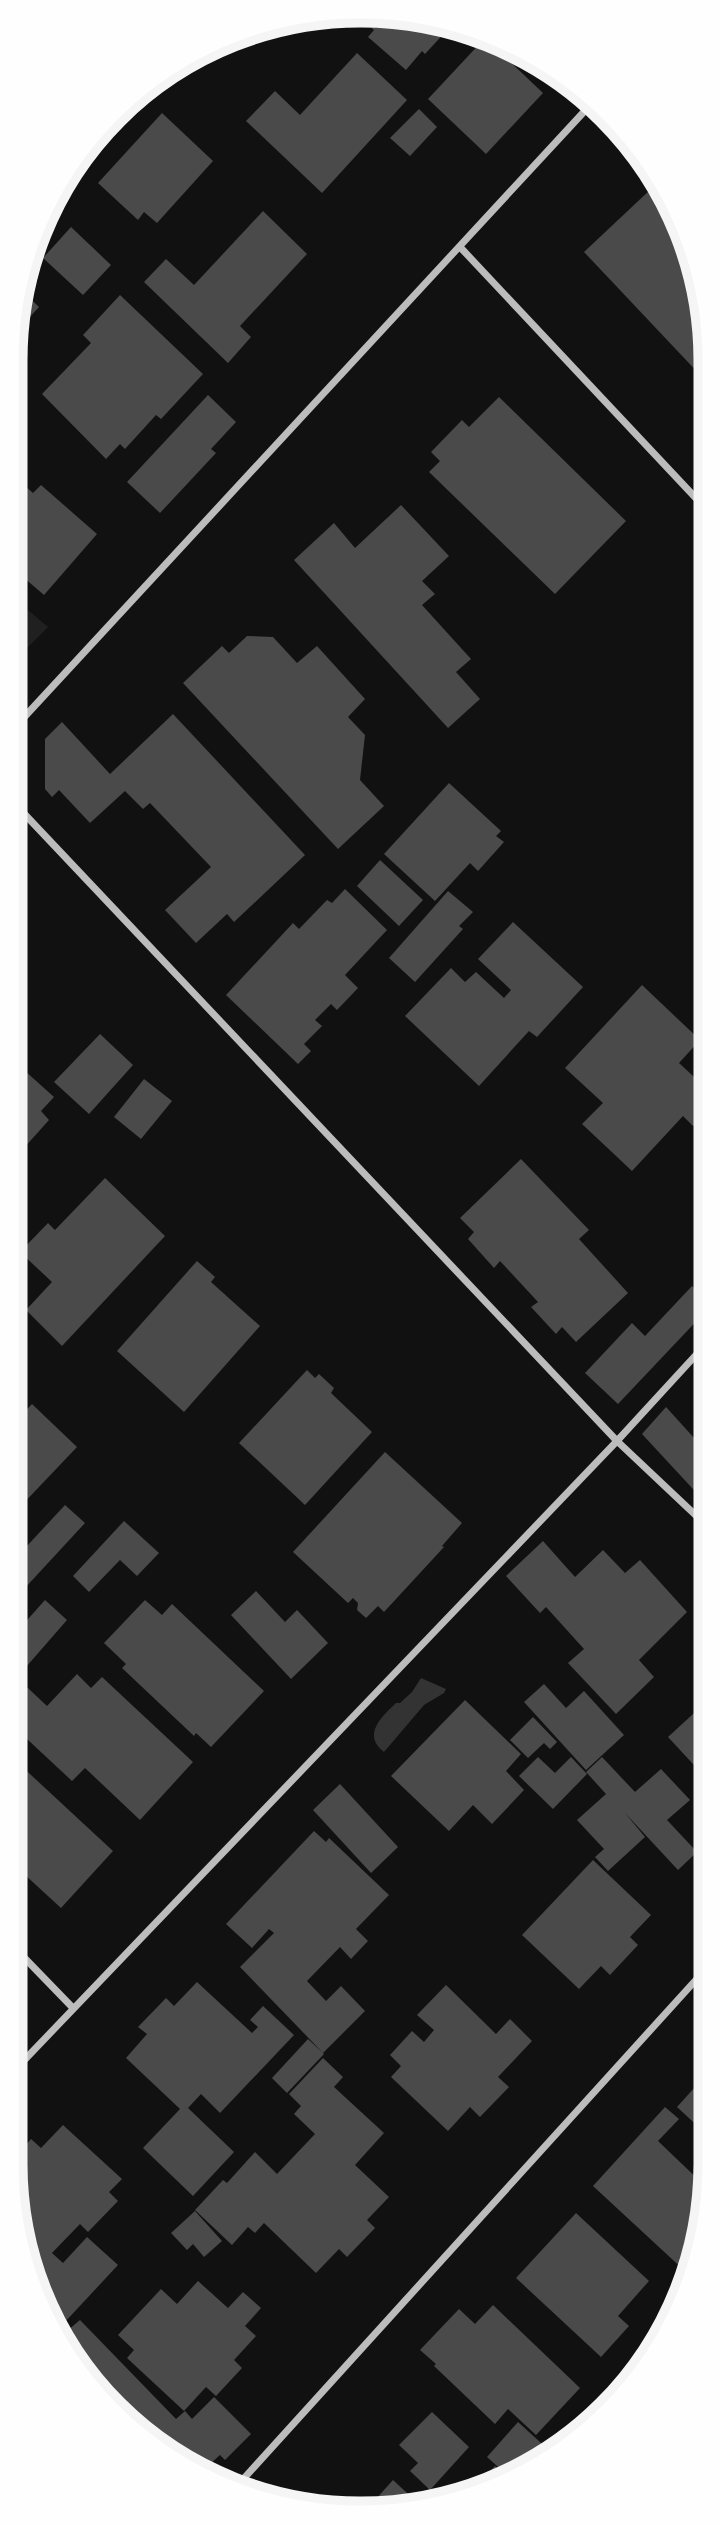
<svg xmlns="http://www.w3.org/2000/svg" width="721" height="2524" font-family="'Roboto Condensed',sans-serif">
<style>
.green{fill:#202020}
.water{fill:#333}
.building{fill:#4a4a4a}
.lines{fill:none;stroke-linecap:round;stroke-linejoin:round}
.minor{stroke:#bcbcbc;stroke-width:7}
.rim{fill:none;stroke:#f5f5f5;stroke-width:9}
</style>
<rect width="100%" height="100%" fill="#111"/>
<!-- green -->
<path class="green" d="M 16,600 L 48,627 L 16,659 Z"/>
<!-- water -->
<path class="water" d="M 421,1678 L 446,1689 L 444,1693 L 424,1705 L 384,1752 C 362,1735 381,1717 396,1703 L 400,1703 L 412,1692 Z"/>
<!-- building -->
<path class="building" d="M 360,17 L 428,17 L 471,32 L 463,41 L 449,28 L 425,54 L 422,51 L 406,70 L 368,37 L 374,30 Z
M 485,38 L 543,93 L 486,154 L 428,99 Z
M 357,53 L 407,100 L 322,193 L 246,121 L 275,91 L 300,115 Z
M 419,109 L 437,127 L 410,156 L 390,138 Z
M 162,113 L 213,161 L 157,223 L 144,212 L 138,220 L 98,183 Z
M 651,189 L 679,219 L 708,315 L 707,374 L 703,378 L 584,252 Z
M 263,211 L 307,254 L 240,326 L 251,337 L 228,363 L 144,282 L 166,259 L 194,285 Z
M 71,227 L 111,265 L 83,295 L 43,258 Z
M 19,288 L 39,307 L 17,331 L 17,293 Z
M 120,295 L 203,374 L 161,419 L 156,415 L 125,449 L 120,444 L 106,459 L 42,394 L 91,343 L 83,335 Z
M 208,395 L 236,422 L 211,449 L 216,453 L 160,513 L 127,482 Z
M 499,397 L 626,521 L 555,594 L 429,472 L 440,461 L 431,452 L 462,420 L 469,427 Z
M 707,427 L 707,445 L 699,437 Z
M 16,478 L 33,493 L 41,485 L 97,534 L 44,595 L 16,571 Z
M 401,505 L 449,556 L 422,581 L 435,594 L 422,605 L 471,659 L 456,672 L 480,699 L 448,728 L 294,560 L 334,523 L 355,548 Z
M 247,636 L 273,637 L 297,663 L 317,646 L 365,699 L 348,717 L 365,735 L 360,780 L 384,806 L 338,849 L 183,683 L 222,646 L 229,653 Z
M 173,714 L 305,855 L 234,922 L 227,914 L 196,943 L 165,910 L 211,867 L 150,803 L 143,809 L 125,791 L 90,823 L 59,790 L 52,797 L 45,789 L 45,739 L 62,722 L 110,774 Z
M 449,783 L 501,831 L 496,836 L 504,842 L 478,871 L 470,863 L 435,901 L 384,854 Z
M 380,860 L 423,900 L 399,926 L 357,886 Z
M 345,889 L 387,930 L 345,975 L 358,988 L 337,1010 L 331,1004 L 315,1020 L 322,1026 L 304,1044 L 311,1051 L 298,1064 L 226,995 L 293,923 L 299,929 L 327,900 L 332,903 Z
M 448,891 L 473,912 L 459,926 L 463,929 L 415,982 L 389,958 Z
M 513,922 L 583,987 L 537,1037 L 529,1031 L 479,1086 L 405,1016 L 451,968 L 465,982 L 476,972 L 504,998 L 511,990 L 478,959 Z
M 642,985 L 700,1040 L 679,1063 L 706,1088 L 702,1094 L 706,1098 L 706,1112 L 693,1126 L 683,1116 L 632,1171 L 582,1124 L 603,1103 L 565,1068 Z
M 100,1034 L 133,1065 L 89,1114 L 54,1082 Z
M 14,1061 L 54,1097 L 41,1111 L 49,1120 L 14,1159 Z
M 144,1079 L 172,1101 L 141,1139 L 114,1117 Z
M 521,1159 L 589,1230 L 579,1239 L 628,1293 L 576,1342 L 562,1327 L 556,1334 L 531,1307 L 538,1302 L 500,1261 L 494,1268 L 468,1239 L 474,1232 L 460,1218 Z
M 105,1178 L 165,1236 L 62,1346 L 26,1310 L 52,1282 L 20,1252 L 48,1223 L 55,1230 Z
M 197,1261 L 215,1277 L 211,1282 L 260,1326 L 184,1412 L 117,1351 Z
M 706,1275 L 706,1311 L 618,1404 L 585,1373 L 632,1323 L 645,1336 L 692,1286 L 694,1288 Z
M 307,1370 L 315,1378 L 319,1374 L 334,1388 L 331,1393 L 372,1432 L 305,1505 L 239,1443 Z
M 32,1404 L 77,1447 L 19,1508 L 13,1502 L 13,1424 Z
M 666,1407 L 705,1450 L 705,1502 L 642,1434 Z
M 385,1452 L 462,1523 L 442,1546 L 444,1547 L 384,1612 L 378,1606 L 366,1618 L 357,1610 L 358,1603 L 353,1598 L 348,1603 L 293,1552 Z
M 65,1505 L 85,1523 L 12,1602 L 13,1561 Z
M 124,1521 L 159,1553 L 137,1576 L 120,1560 L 89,1592 L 73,1576 Z
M 543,1541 L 575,1577 L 603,1550 L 625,1573 L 640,1560 L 687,1612 L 639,1660 L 654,1677 L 616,1714 L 568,1663 L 584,1649 L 546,1607 L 540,1613 L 506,1576 Z
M 256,1591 L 285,1622 L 297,1610 L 328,1643 L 291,1679 L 231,1615 Z
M 45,1600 L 67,1620 L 26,1667 L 12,1655 L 12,1637 Z
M 145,1600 L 162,1615 L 172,1604 L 264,1691 L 211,1747 L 196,1733 L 194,1736 L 122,1668 L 126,1664 L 104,1643 Z
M 12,1673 L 47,1706 L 77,1674 L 91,1688 L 102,1677 L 193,1762 L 140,1820 L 85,1768 L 72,1781 L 12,1725 Z
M 544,1684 L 566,1708 L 584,1691 L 624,1735 L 586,1770 L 524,1702 Z
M 465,1700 L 521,1754 L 506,1771 L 524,1790 L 492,1824 L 473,1805 L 449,1831 L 391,1776 Z
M 705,1703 L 705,1777 L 668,1737 Z
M 533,1717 L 557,1742 L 550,1749 L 544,1743 L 528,1758 L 510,1740 Z
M 538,1757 L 555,1773 L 571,1757 L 587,1774 L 553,1809 L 519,1776 Z
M 602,1757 L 635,1792 L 661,1769 L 690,1800 L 667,1820 L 697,1852 L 678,1870 L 625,1813 L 645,1837 L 608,1871 L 595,1857 L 604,1849 L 577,1820 L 606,1794 L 586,1772 Z
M 17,1762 L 113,1851 L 61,1908 L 12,1863 L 12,1767 Z
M 340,1784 L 398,1847 L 371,1873 L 313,1810 Z
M 314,1831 L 326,1842 L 329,1838 L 389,1895 L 356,1929 L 368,1941 L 351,1959 L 340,1947 L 307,1981 L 326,2001 L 341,1986 L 365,2011 L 323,2053 L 240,1967 L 274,1933 L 269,1929 L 252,1948 L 226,1924 Z
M 593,1860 L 651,1915 L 630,1937 L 638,1945 L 610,1975 L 601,1966 L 579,1989 L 522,1935 Z
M 197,1982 L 252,2033 L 258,2027 L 250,2020 L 263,2006 L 294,2035 L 220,2113 L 201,2094 L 188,2108 L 234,2152 L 193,2196 L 143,2148 L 180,2109 L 126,2058 L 147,2034 L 138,2027 L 166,1998 L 174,2006 Z
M 446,1985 L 496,2034 L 510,2019 L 532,2041 L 498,2077 L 509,2087 L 480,2117 L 470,2107 L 448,2131 L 391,2077 L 401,2066 L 390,2055 L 412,2031 L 424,2042 L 434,2030 L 417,2015 Z
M 308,2039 L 324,2054 L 287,2093 L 272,2078 Z
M 323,2058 L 343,2077 L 334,2087 L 384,2133 L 355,2165 L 389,2197 L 367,2220 L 375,2228 L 347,2257 L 339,2249 L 316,2273 L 264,2223 L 255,2233 L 248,2227 L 232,2245 L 195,2210 L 223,2180 L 227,2183 L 255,2152 L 277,2174 L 315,2134 L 294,2114 L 301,2106 L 289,2094 Z
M 704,2077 L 704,2132 L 677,2107 Z
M 665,2107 L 679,2119 L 658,2141 L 704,2185 L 704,2231 L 687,2273 L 593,2186 Z
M 63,2125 L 122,2179 L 109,2192 L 118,2201 L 88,2232 L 80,2224 L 52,2253 L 63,2263 L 87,2237 L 118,2265 L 64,2323 L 37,2297 L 10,2164 L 31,2139 L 41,2148 Z
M 195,2211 L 222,2241 L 204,2257 L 193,2244 L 187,2250 L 171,2233 Z
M 576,2213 L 649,2281 L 618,2316 L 629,2326 L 601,2357 L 516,2278 Z
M 198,2281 L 228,2308 L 243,2292 L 261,2308 L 245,2326 L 256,2336 L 234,2360 L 242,2368 L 216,2396 L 206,2387 L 184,2411 L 127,2358 L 134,2350 L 118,2335 L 161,2289 L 177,2304 Z
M 493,2305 L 580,2388 L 536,2435 L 508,2409 L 495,2424 L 434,2366 L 436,2364 L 420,2350 L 459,2309 L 475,2324 Z
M 80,2320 L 176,2419 L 185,2411 L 192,2419 L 214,2397 L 251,2434 L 225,2460 L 220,2455 L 200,2473 L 132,2421 L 78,2363 L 61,2336 Z
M 86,2373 L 120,2410 L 119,2411 L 98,2395 Z
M 432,2412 L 469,2447 L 430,2490 L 410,2471 L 418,2463 L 399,2445 Z
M 518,2422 L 551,2452 L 506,2474 L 487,2457 Z
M 495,2466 L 505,2475 L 472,2492 L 471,2491 Z
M 393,2480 L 420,2505 L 366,2510 Z"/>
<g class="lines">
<!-- minor -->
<path class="minor" d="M 460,247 L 707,510
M 16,726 L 593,102
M 15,804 L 617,1441 L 705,1524
M 11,1944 L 73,2008
M 11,2074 L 617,1441 L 706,1344
M 237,2486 L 704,1971"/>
</g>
<!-- crop -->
<path d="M0 0H721V2524H0ZM360 23H361A337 337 0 0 1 698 360V2164A337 337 0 0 1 361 2501H360A337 337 0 0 1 23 2164V360A337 337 0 0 1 360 23Z" fill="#fefefe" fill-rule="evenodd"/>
<path class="rim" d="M360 23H361A337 337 0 0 1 698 360V2164A337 337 0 0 1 361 2501H360A337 337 0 0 1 23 2164V360A337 337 0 0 1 360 23Z"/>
</svg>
